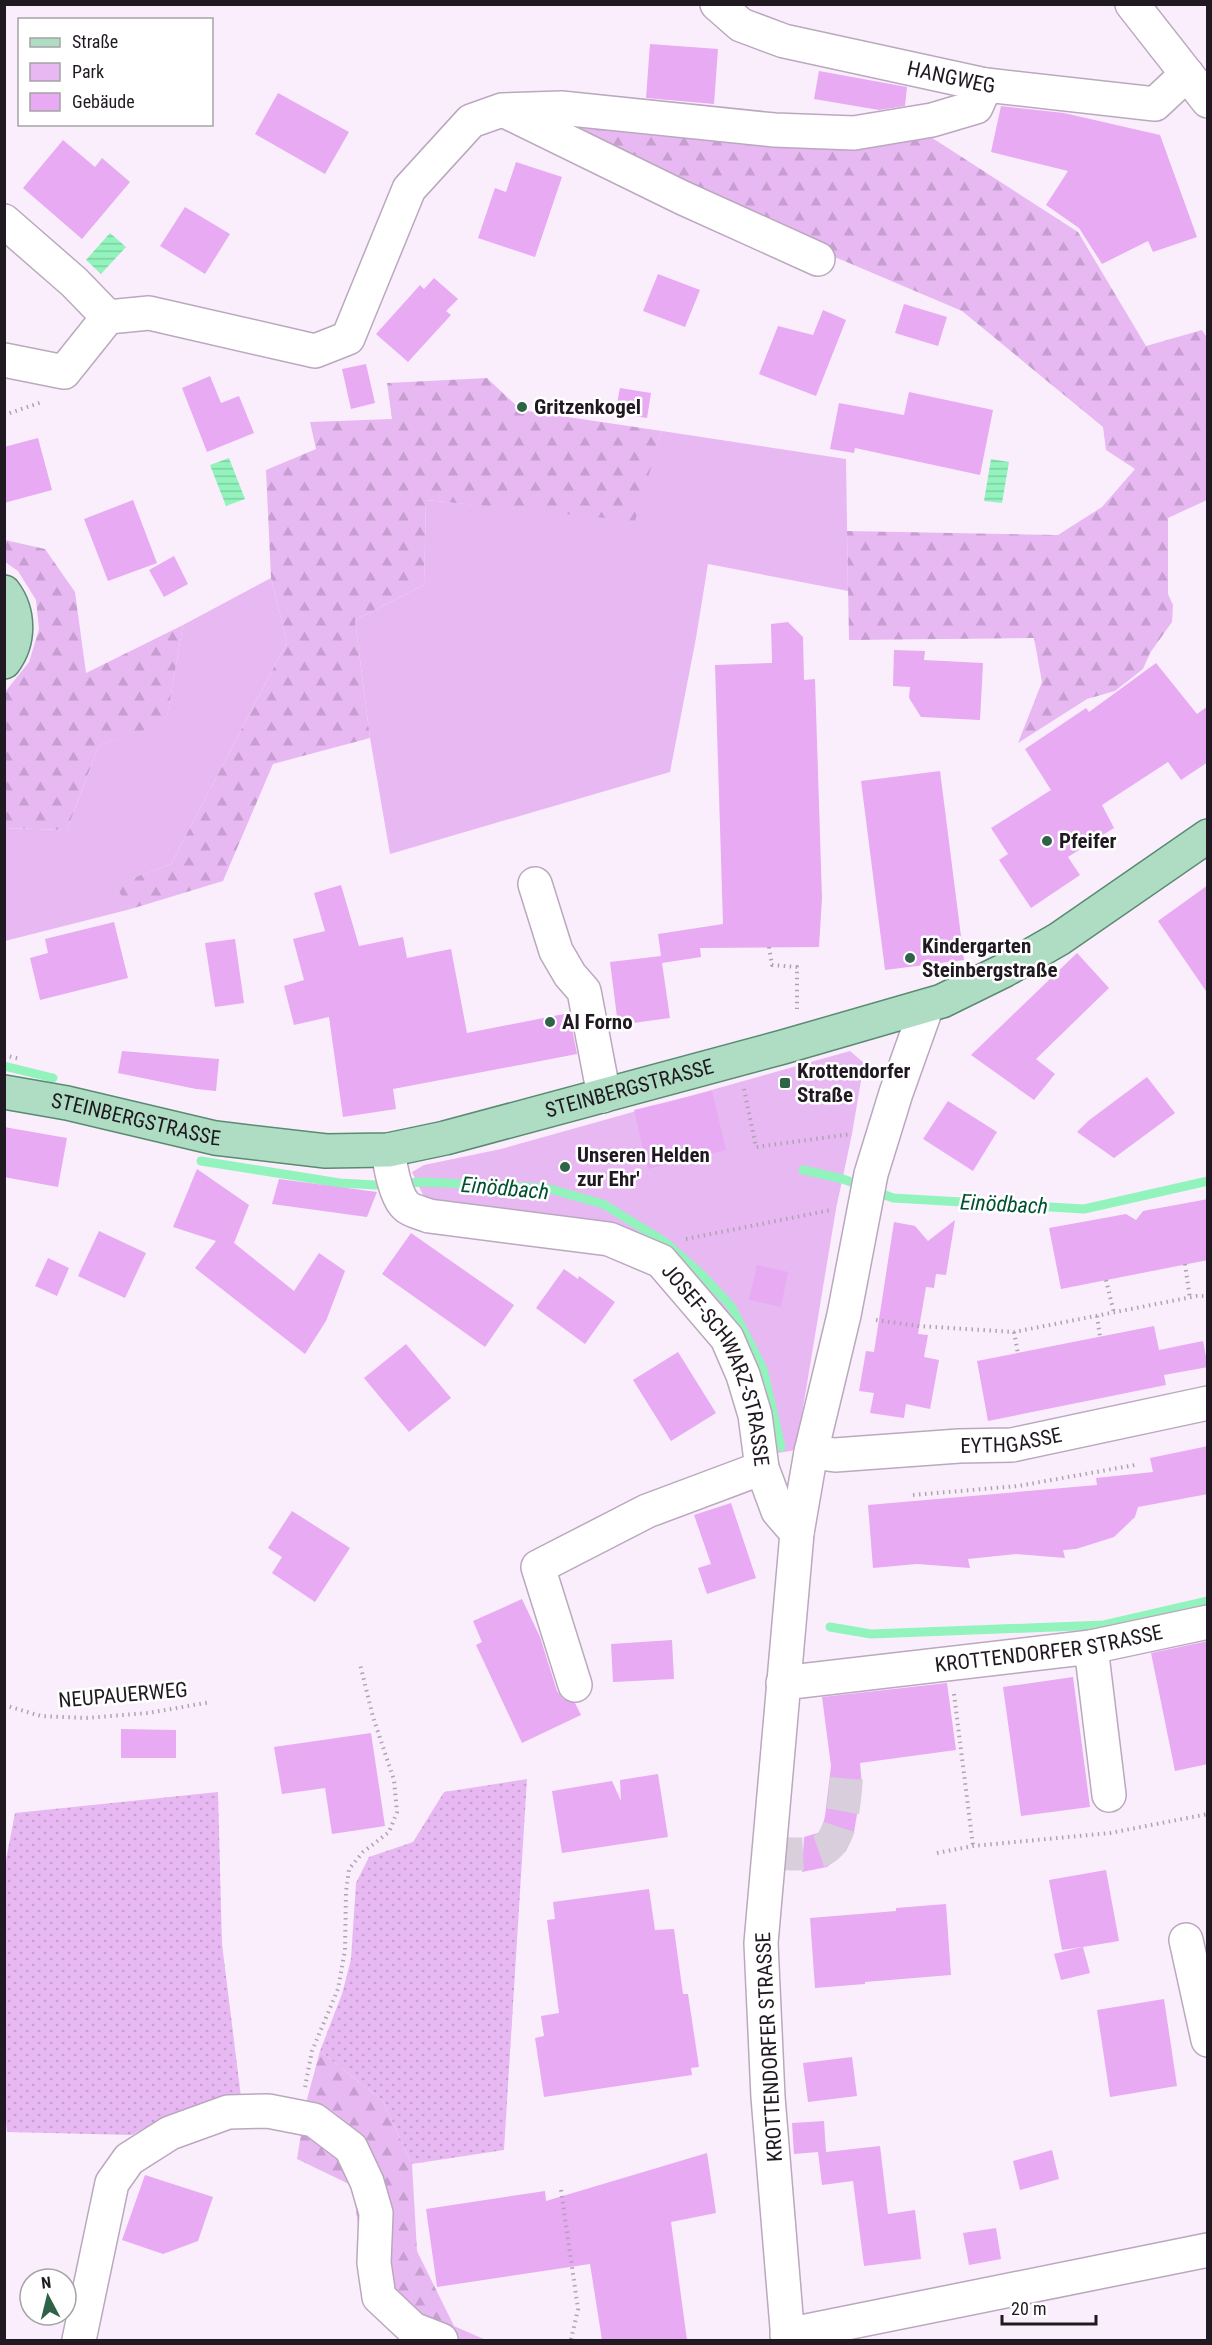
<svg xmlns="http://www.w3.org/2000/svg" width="1212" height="2345" font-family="'Roboto Condensed',sans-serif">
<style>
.green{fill:#e8b8f3}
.forest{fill:url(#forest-firs)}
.garden{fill:url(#garden-dots)}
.water{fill:url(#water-rules)}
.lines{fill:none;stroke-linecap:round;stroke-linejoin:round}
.stream{stroke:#92f3bd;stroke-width:9}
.building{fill:#e7aaf3}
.minor-tunnel{stroke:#d9cedc;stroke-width:33;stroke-dasharray:33 16;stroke-linecap:butt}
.minor-casing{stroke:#bba8bf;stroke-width:36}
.major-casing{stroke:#5a8a71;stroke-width:36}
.path{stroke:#aea4b0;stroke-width:4;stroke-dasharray:1.5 4.5;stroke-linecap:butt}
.minor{stroke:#fff;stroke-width:33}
.major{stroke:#afddc3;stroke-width:33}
.poi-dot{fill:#2f6347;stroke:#fff;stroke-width:2}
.labels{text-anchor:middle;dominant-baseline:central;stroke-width:5;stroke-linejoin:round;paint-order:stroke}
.street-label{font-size:21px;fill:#211922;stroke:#fff}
.poi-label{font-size:21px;font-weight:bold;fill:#211922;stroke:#fff;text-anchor:start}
.water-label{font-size:22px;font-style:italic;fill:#00502f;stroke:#fff}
</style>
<defs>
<pattern id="forest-firs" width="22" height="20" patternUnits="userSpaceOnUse" patternTransform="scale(1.5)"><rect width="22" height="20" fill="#e8b8f3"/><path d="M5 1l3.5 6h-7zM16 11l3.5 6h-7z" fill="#c79ed0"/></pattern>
<pattern id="garden-dots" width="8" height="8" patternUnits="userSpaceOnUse" patternTransform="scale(1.5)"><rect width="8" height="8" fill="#e8b8f3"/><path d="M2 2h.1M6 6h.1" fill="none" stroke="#c79ed0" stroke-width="1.8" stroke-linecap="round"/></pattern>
<pattern id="water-rules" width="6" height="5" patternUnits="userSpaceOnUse" patternTransform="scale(1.5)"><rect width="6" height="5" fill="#92f3bd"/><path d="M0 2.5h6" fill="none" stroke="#7ed0a2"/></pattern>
</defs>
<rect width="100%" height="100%" fill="#faeefd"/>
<!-- green -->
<path class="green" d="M 662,431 L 846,459 L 848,591 L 708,564 L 696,638 L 670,772 L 390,854 L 370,738 L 355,620 L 424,585 L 426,500 L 634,520 Z
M 271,578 L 287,642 L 171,864 L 115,885 L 131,909 L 5,941 L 4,828 L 67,830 L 99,745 L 166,722 L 183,625 Z
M 850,1051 L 864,1063 L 852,1134 L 836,1209 L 796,1450 L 772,1454 L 667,1255 L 477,1214 L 424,1197 L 412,1172 L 424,1165 L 501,1149 Z"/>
<!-- forest -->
<path class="forest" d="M 538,118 L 923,132 L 1078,232 L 1146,346 L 1202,330 L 1208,339 L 1207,500 L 1168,518 L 1168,594 L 1173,605 L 1172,622 L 1150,653 L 1143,669 L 1115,691 L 1087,699 L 1018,743 L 1042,682 L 1034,638 L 849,640 L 847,531 L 1058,535 L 1102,507 L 1135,469 L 1106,450 L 1103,427 L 962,311 L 703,201 Z
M 487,378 L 521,410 L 662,431 L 635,521 L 426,500 L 424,585 L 355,620 L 370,738 L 273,764 L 223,881 L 131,909 L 114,885 L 171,864 L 287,642 L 271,578 L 266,470 L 316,449 L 310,422 L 392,419 L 387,383 Z
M 5,540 L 45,549 L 75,592 L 86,673 L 183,625 L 166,723 L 99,745 L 67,830 L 5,828 L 5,692 L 29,662 L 39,629 L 36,600 L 18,571 L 5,562 Z
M 320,2051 L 383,2101 L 412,2164 L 417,2251 L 454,2326 L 486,2340 L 410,2340 L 368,2304 L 353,2186 L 297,2159 L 306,2103 Z"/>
<!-- garden -->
<path class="garden" d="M 527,1779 L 504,2150 L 412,2164 L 383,2101 L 320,2051 L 342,1994 L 351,1959 L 356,1883 L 369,1857 L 413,1842 L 444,1792 Z
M 218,1792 L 222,1944 L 241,2097 L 171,2114 L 132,2135 L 7,2132 L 4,2107 L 4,1870 L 15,1813 Z"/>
<!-- water -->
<path class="water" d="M 110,233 L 126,247 L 101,274 L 86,260 Z
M 229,458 L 245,499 L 226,506 L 210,465 Z
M 991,459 L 1009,462 L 1002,503 L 984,501 Z"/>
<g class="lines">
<!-- stream -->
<path class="stream" d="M 4,1066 L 53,1078
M 201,1161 L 340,1183 L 375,1185 L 425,1182 L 546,1188 L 603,1204 L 665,1242 L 700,1273 L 731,1306 L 763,1369 L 781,1447
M 803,1170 L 843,1179 L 893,1198 L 1084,1209 L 1208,1181
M 830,1627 L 871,1634 L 1104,1625 L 1208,1601"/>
</g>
<!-- building -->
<path class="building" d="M 650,44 L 718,49 L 714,104 L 646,98 Z
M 819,71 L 907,87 L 905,106 L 879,110 L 814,99 Z
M 278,93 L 349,132 L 325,174 L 255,134 Z
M 1001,106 L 1064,113 L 1160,135 L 1197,237 L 1153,252 L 1148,241 L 1102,264 L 1079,228 L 1046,205 L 1068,171 L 991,152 Z
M 63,140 L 95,167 L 102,158 L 130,182 L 82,239 L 23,188 Z
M 516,162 L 562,177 L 535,257 L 478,238 L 495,188 L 506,192 Z
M 185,207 L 230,234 L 205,274 L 160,246 Z
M 658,274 L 700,290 L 685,327 L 643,311 Z
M 434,278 L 458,299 L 446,311 L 451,315 L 408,362 L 376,334 L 420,285 L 424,289 Z
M 904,304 L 947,317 L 938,346 L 895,333 Z
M 823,310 L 846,320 L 816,396 L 759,374 L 778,326 L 813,335 Z
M 366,364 L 375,403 L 351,409 L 342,369 Z
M 210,376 L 221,403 L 239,396 L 254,433 L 207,452 L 182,388 Z
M 620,388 L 651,393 L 647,418 L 615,413 Z
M 909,392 L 993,410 L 980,475 L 855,448 L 854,453 L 830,449 L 839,403 L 904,415 Z
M 38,438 L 52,490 L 4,503 L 4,447 Z
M 133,500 L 157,563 L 108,581 L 84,519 Z
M 174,556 L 188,584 L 164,597 L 149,570 Z
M 788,622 L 803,637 L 804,680 L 815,679 L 822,898 L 819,947 L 700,948 L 701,957 L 662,963 L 670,1018 L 618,1025 L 610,962 L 661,956 L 658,934 L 723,924 L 715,665 L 772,663 L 771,624 Z
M 894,650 L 925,651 L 924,660 L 983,663 L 980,720 L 921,717 L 909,698 L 910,687 L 893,686 Z
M 1156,663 L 1197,714 L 1208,706 L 1208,762 L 1181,780 L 1168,762 L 1102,805 L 1114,828 L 1068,857 L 1080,875 L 1031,908 L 999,860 L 1008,854 L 991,828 L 1051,790 L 1025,749 L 1086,708 L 1089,712 Z
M 940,771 L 964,960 L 885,970 L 861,781 Z
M 341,885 L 359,946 L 403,937 L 407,958 L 451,949 L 467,1033 L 569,1013 L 577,1054 L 393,1089 L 396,1109 L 343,1117 L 329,1017 L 294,1025 L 284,986 L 304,980 L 293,939 L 325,931 L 314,893 Z
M 1208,885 L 1208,994 L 1158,921 Z
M 114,922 L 128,978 L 40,1000 L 30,958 L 48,953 L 45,939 Z
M 235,939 L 244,1003 L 215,1007 L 205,943 Z
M 1077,953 L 1109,988 L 1036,1059 L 1055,1074 L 1034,1100 L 971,1055 Z
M 122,1051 L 219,1059 L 216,1091 L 196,1089 L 118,1073 Z
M 1147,1077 L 1175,1113 L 1114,1158 L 1077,1132 L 1088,1121 Z
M 712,1091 L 726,1150 L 648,1169 L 634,1110 Z
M 948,1101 L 997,1132 L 973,1171 L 923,1139 Z
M 4,1127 L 67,1138 L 58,1187 L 4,1177 Z
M 197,1169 L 249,1205 L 234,1243 L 294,1291 L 319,1253 L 345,1271 L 326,1321 L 305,1354 L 195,1268 L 216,1241 L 173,1227 Z
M 279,1179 L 377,1192 L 367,1217 L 272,1204 Z
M 1208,1199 L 1208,1260 L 1061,1289 L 1049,1228 L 1126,1214 L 1136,1220 L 1143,1211 Z
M 955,1220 L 946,1275 L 936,1274 L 934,1288 L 926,1287 L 918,1334 L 928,1335 L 924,1357 L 939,1360 L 930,1409 L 906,1404 L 904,1418 L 870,1413 L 874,1393 L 859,1391 L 866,1351 L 874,1352 L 894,1222 L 915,1226 L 928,1241 Z
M 99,1231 L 146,1253 L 125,1298 L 78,1276 Z
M 411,1233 L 514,1305 L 485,1347 L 382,1274 Z
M 48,1258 L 69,1268 L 57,1296 L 35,1286 Z
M 757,1265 L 788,1272 L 781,1307 L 749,1300 Z
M 564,1269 L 578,1279 L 579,1276 L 615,1302 L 585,1344 L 536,1308 Z
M 1154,1326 L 1159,1350 L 1203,1341 L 1208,1367 L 1164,1375 L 1166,1385 L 988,1421 L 977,1361 Z
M 406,1344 L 451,1398 L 409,1432 L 364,1378 Z
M 678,1352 L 716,1413 L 671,1441 L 633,1380 Z
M 1208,1446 L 1208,1494 L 1138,1507 L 1135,1517 L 1114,1537 L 1076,1549 L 1063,1550 L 1065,1558 L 1016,1554 L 968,1559 L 970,1568 L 917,1564 L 873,1568 L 868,1505 L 1097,1485 L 1096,1478 L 1153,1472 L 1150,1458 Z
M 731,1503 L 756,1578 L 707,1594 L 698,1568 L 711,1564 L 694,1515 Z
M 292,1511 L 350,1548 L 315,1602 L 272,1573 L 282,1557 L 268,1548 Z
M 522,1599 L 540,1637 L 557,1691 L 563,1699 L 575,1703 L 581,1715 L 522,1743 L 476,1645 L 482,1642 L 473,1621 Z
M 672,1640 L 674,1679 L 613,1682 L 611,1644 Z
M 1208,1641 L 1208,1764 L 1175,1771 L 1151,1653 Z
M 1073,1677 L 1090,1807 L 1021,1816 L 1003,1687 Z
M 947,1683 L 956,1750 L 860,1763 L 862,1785 L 854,1832 L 846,1851 L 827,1867 L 802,1872 L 804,1837 L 821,1832 L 825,1816 L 831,1766 L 822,1697 Z
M 121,1729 L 176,1730 L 176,1758 L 121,1758 Z
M 371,1733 L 385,1826 L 332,1834 L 325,1788 L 282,1794 L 274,1747 Z
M 658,1774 L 668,1837 L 562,1853 L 552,1791 L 612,1781 L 621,1801 L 620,1780 Z
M 1106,1870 L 1119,1941 L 1083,1947 L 1090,1973 L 1061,1980 L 1054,1954 L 1082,1947 L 1062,1950 L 1049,1880 Z
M 649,1889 L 655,1930 L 674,1929 L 683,1994 L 688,1994 L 699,2067 L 691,2068 L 692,2075 L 544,2097 L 535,2038 L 544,2036 L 541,2016 L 559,2013 L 547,1920 L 555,1919 L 553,1902 Z
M 946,1904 L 951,1975 L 865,1982 L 865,1984 L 815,1988 L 810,1918 L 896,1911 L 896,1908 Z
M 1164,1999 L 1177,2086 L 1110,2097 L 1097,2010 Z
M 852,2057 L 857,2096 L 808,2102 L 803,2063 Z
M 824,2121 L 826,2152 L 880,2146 L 888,2214 L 915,2210 L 921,2259 L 864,2266 L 853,2181 L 822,2185 L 818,2152 L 794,2154 L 792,2123 Z
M 1052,2150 L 1059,2179 L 1020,2190 L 1013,2161 Z
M 707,2153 L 716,2213 L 671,2222 L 687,2340 L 602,2340 L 590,2264 L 437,2287 L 426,2209 L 545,2191 L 546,2201 Z
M 145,2175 L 213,2197 L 198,2241 L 163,2254 L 122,2240 Z
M 996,2228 L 1001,2259 L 969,2265 L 963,2233 Z"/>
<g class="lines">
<!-- minor-tunnel -->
<path class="minor-tunnel" d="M 770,1853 C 786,1853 807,1857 822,1850 C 844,1840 845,1793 847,1772"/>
<defs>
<g id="minor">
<path id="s1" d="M 717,4 L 741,25 L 784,41 L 986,85 L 1155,104 L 1187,74"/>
<path d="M 1132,4 L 1208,101"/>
<path d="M 507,112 L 683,198 L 818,259"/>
<path d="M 4,221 L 74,282 L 108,317"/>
<path d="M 108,317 L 149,313 L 315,351 L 348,338 L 409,189 L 471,121 L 502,110 L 561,108 L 774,130 L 854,133 L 932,120 L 976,107 L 986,85"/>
<path d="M 4,360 L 64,372 L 108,317"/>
<path d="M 535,884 L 556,951 L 570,975 L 584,991 L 602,1085 L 603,1096"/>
<path id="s2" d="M 388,1150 C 390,1165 395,1196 406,1206 C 411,1211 422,1213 429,1216 L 609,1239 L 661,1261 L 727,1338 L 743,1375 L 755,1415 L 762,1468 L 778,1511 L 797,1533"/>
<path id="s3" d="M 811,1452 L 835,1455 L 959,1446 L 1012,1445 L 1208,1403"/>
<path d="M 1091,1647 L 1109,1795"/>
<path id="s4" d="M 783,1683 L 1091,1647 L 1208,1622"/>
<path d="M 575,1685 L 538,1567 L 647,1511 L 762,1468"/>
<path d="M 1186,1940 L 1208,2040"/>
<path d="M 787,2335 L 1208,2250"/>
<path d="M 79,2340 L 112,2183 L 129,2159 L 170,2133 L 228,2112 L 268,2111 L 314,2120 L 351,2148 L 367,2182 L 376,2213 L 374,2263 L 379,2297 L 413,2329 L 441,2340"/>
<path d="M 788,2340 L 768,2097 L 761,1943 L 797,1533 L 811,1452 L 844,1315 L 871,1174 L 896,1093 L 927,1006"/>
</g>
<g id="major">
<path d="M 4,592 C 19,612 20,641 4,662"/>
<path id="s5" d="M 4,1092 L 67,1103 L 215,1138 L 326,1151 L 388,1150 L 445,1138 L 783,1047 L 942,1001 L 1005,970 L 1059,939 L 1208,836"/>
</g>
</defs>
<!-- minor casing -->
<use href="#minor" class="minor-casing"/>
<!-- major casing -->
<use href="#major" class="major-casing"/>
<!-- path -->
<path class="path" d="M 4,415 L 42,402
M 769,947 L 772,965 L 797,967 L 797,1009
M 4,1055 L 20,1059
M 744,1089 L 756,1147 L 851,1134
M 686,1239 L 831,1210
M 1185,1264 L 1190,1299
M 1106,1280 L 1114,1313
M 1097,1316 L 1100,1337
M 876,1320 L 918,1326 L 1014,1332 L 1197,1296 L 1208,1296
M 1014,1332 L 1018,1354
M 913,1495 L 1018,1486 L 1135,1465
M 954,1694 L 973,1846
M 4,1705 L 41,1716 L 86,1718 L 148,1713 L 211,1702
M 937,1853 L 973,1846 L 1110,1833 L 1208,1814
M 305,2087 L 312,2051 L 338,1989 L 345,1950 L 346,1892 L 349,1869 L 363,1852 L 389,1832 L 397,1812 L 394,1780 L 373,1717 L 360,1664
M 561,2190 L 578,2309 L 571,2340"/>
<!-- minor -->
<use href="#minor" class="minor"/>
<!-- major -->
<use href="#major" class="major"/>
</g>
<!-- markers -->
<g class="poi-dot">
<circle cx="522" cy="407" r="6"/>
<circle cx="1047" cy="841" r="6"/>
<circle cx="910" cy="958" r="6"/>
<circle cx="550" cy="1022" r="6"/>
<rect x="779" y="1077" width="12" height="12" rx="3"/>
<circle cx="565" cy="1167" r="6"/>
</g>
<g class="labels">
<!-- street labels -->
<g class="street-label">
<text stroke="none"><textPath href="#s1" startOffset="249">HANGWEG</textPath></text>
<text stroke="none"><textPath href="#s5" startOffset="639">STEINBERGSTRASSE</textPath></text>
<text stroke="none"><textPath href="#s5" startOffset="135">STEINBERGSTRASSE</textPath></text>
<text stroke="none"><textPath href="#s2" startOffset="444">JOSEF-SCHWARZ-STRASSE</textPath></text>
<text stroke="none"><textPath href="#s3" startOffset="201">EYTHGASSE</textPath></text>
<text stroke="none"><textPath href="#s4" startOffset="268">KROTTENDORFER STRASSE</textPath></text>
<text transform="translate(123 1695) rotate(-5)">NEUPAUERWEG</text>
<text transform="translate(769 2047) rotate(-93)">KROTTENDORFER STRASSE</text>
</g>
<!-- poi labels -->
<g class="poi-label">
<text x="534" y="407">Gritzenkogel</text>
<text x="1059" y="841">Pfeifer</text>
<text x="922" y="946">Kindergarten<tspan x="922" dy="24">Steinbergstraße</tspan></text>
<text x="562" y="1022">Al Forno</text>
<text x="797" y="1071">Krottendorfer<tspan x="797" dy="24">Straße</tspan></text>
<text x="577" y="1155">Unseren Helden<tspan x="577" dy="24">zur Ehr'</tspan></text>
</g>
<!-- water labels -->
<g class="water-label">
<text transform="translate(505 1188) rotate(5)">Einödbach</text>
<text transform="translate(1004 1204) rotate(3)">Einödbach</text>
</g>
</g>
<!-- border -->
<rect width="1212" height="2345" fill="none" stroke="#211922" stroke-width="12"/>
<!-- legend -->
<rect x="18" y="18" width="195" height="108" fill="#ffffff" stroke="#a6a3a7" stroke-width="1.5"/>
<rect x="30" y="38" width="30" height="9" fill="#afddc3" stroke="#a6a3a7" stroke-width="1.5"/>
<text x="72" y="48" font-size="18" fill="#211922">Straße</text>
<rect x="30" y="63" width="30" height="18" fill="#e8b8f3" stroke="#a6a3a7" stroke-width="1.5"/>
<text x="72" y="78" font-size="18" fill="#211922">Park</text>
<rect x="30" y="93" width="30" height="18" fill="#e7aaf3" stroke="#a6a3a7" stroke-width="1.5"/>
<text x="72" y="108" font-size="18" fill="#211922">Gebäude</text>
<!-- north arrow -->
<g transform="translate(48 2297) rotate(353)"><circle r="28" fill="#ffffff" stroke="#a6a3a7" stroke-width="1.5"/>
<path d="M0-4.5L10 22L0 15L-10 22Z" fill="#2f6347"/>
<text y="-9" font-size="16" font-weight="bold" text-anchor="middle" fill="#211922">N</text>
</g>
<!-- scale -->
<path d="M1002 2315v9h94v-9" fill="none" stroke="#211922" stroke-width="3"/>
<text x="1011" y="2315" font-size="18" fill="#211922" stroke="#ffffff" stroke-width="4.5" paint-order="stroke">20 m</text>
</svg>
